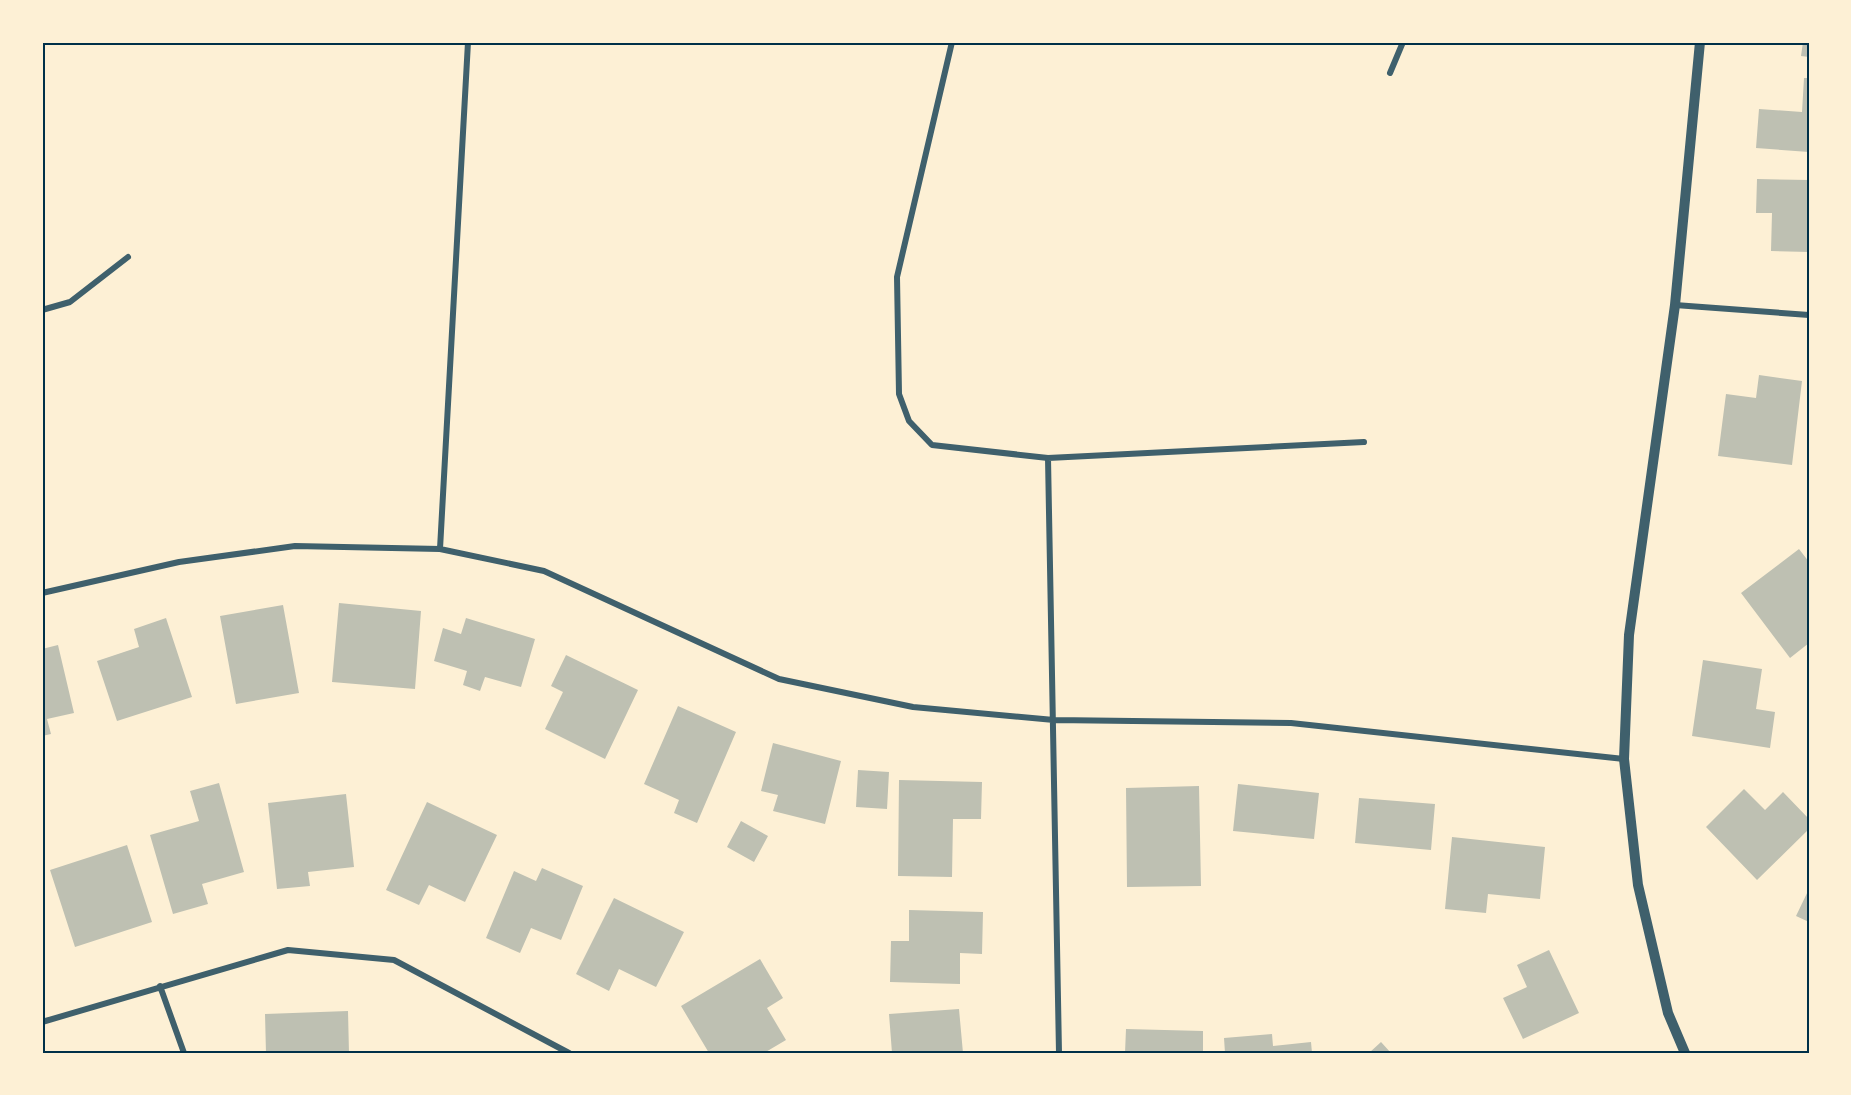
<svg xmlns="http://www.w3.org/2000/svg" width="1851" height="1095" font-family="'Titillium Web',sans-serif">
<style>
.building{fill:#bec0b2}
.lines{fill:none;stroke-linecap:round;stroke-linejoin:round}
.minor{stroke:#3f606c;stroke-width:6}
.tertiary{stroke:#3f606c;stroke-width:10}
.neatline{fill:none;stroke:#003049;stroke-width:2}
</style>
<rect width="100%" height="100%" fill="#fdf0d5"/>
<!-- building -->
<path class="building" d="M 1803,42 L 1809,42 L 1809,57 L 1801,56 Z
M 1804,78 L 1809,78 L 1809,152 L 1756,148 L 1759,109 L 1802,112 Z
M 1757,179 L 1809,180 L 1809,252 L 1771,251 L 1772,213 L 1756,213 Z
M 1759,375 L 1802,381 L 1792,465 L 1718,456 L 1726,394 L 1756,398 Z
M 1799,549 L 1809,562 L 1809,643 L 1790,658 L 1741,593 Z
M 339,603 L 421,611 L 415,689 L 332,682 Z
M 283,605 L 299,693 L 236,704 L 220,616 Z
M 166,618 L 192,697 L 117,721 L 97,661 L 139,647 L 134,629 Z
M 466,618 L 535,639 L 521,687 L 485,677 L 480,691 L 463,685 L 467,671 L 434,661 L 443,628 L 461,634 Z
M 58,645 L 74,713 L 47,719 L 51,734 L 42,736 L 42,649 Z
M 566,655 L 638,690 L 605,759 L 545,729 L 563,692 L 551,686 Z
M 1703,660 L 1762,669 L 1756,709 L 1775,712 L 1770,748 L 1692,736 Z
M 678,706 L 736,732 L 697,823 L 674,813 L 679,800 L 644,784 Z
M 773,743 L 841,761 L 825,824 L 773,811 L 778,795 L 761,791 Z
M 858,770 L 889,772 L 887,809 L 856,807 Z
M 899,780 L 982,782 L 981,819 L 953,819 L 952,877 L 898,876 Z
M 219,783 L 244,872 L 202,884 L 208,904 L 173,914 L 150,835 L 199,821 L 190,791 Z
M 1238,784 L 1319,793 L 1314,839 L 1233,831 Z
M 1199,786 L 1201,886 L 1127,887 L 1126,788 Z
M 1744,789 L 1765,810 L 1783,792 L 1809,819 L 1809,829 L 1757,880 L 1706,827 Z
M 346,794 L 354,867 L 308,872 L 310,886 L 277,889 L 268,803 Z
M 1359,798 L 1435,804 L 1431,850 L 1355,843 Z
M 427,802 L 497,835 L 465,902 L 429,885 L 419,905 L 386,890 Z
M 741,821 L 768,836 L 754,862 L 727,847 Z
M 1452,837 L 1545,847 L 1540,899 L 1488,894 L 1486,913 L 1445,909 Z
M 127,845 L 152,922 L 75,947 L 50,870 Z
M 542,868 L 583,886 L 561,940 L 531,928 L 520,953 L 486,938 L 514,871 L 536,881 Z
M 1809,889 L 1809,922 L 1796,916 Z
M 614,898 L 684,932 L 656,987 L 619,969 L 609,991 L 576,974 Z
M 909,910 L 983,912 L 982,954 L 960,953 L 960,984 L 890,982 L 891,941 L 909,941 Z
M 1549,950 L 1579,1013 L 1523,1039 L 1503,998 L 1527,987 L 1517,965 Z
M 760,959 L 783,998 L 767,1008 L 786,1040 L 764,1053 L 709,1053 L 681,1006 Z
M 959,1009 L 963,1053 L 892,1053 L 889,1014 Z
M 348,1011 L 349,1053 L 266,1053 L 265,1014 Z
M 1126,1029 L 1203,1031 L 1203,1053 L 1125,1053 Z
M 1272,1034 L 1273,1046 L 1311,1042 L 1312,1053 L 1225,1053 L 1224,1038 Z
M 1381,1042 L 1391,1053 L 1369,1053 Z"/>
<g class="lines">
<!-- minor -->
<path class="minor" d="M 952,42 L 897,277 L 899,394 L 909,421 L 932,445 L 1048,458 L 1364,442
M 1390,73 L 1403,42
M 1675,305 L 1809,315
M 42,310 L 70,302 L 128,257
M 1048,458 L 1059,1053
M 440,549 L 468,42
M 42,593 L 179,562 L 295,546 L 440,549 L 544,571 L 779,679 L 913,707 L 1054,720 L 1291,723 L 1624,759
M 160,986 L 184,1053
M 42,1022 L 288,950 L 394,960 L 569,1053"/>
<!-- tertiary -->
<path class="tertiary" d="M 1685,1053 L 1668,1013 L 1638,885 L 1624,759 L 1629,635 L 1675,305 L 1700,42"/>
</g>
<!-- border -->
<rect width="1851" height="1095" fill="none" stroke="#fdf0d5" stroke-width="87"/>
<rect x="44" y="44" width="1764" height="1008" class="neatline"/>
</svg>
